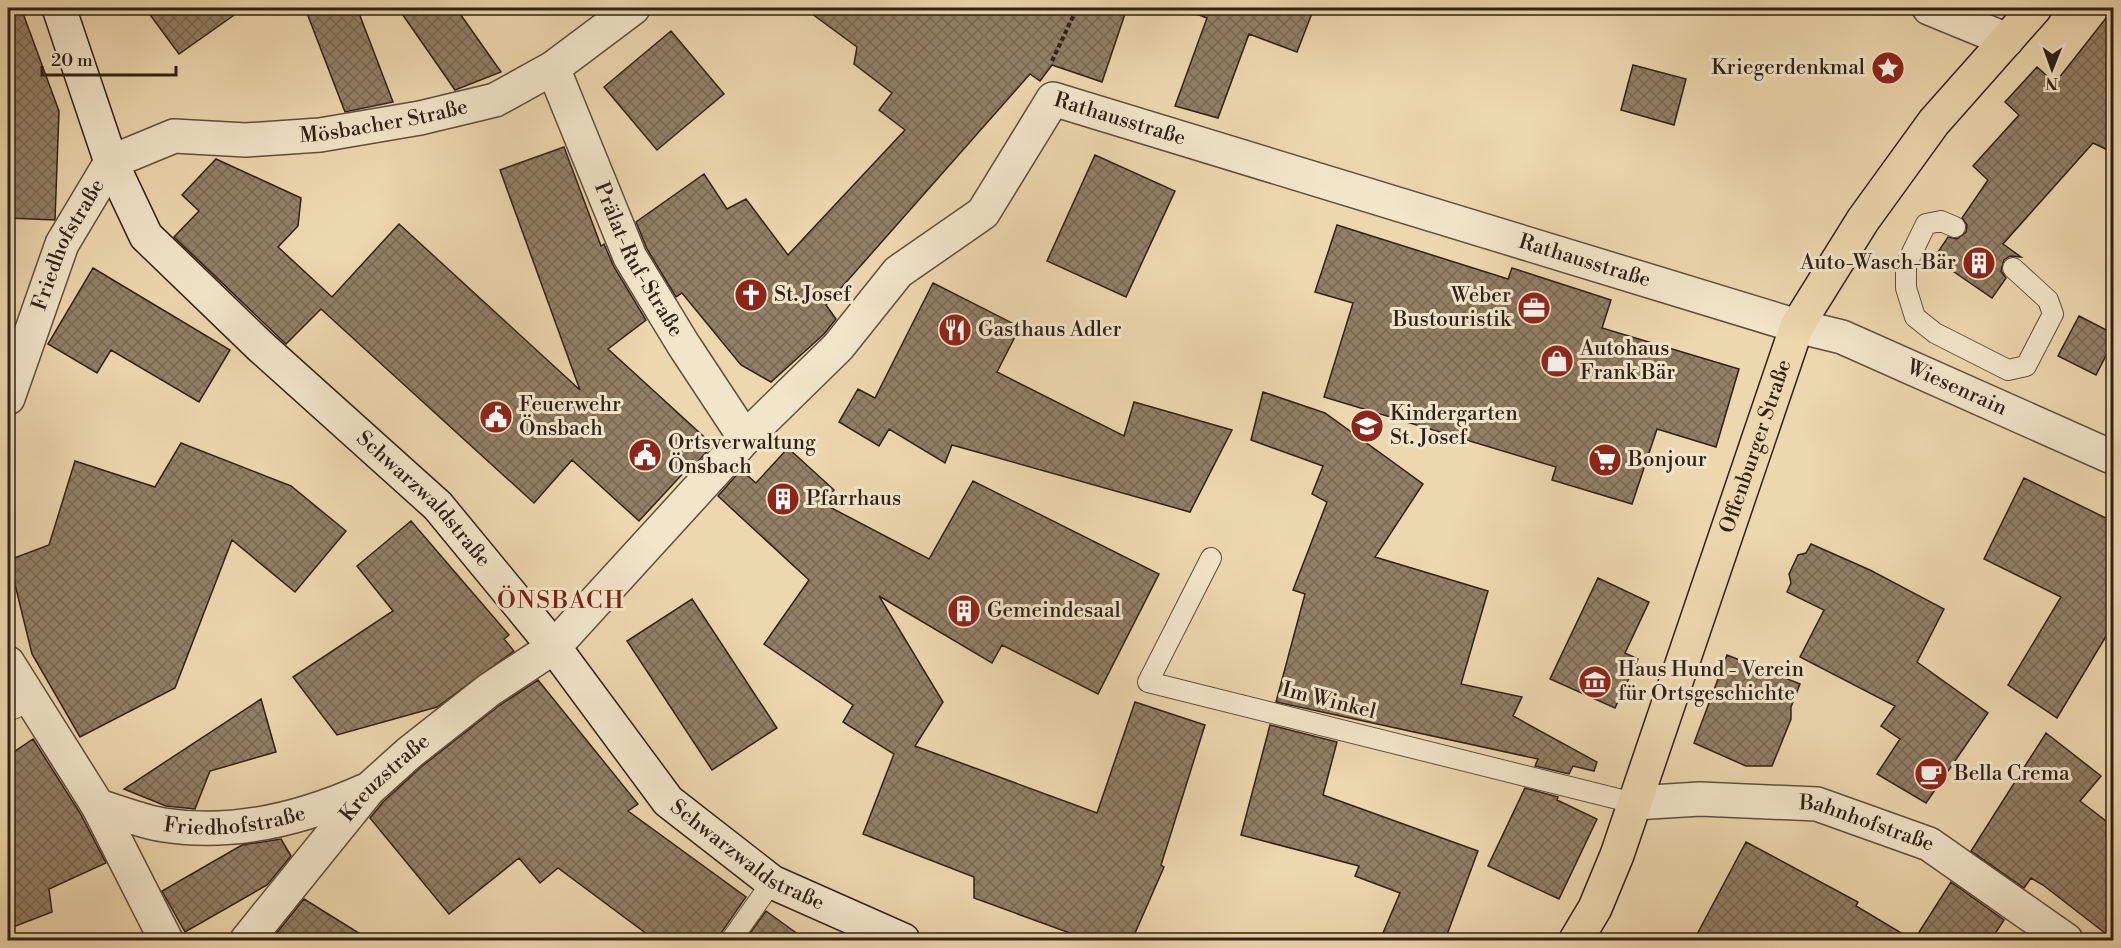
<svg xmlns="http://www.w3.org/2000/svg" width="2121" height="948" font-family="'Libre Bodoni',serif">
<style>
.building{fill:url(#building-cross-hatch);stroke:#312017;stroke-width:1.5}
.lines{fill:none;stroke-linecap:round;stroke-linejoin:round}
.lane-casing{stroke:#604e3d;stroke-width:22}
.street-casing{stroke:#604e3d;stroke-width:36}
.secondary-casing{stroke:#312017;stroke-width:36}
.primary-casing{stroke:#312017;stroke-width:36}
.path{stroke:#312017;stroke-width:4;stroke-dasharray:4.5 3;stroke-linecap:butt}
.lane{stroke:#f3e5ca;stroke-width:20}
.street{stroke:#f3e5ca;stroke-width:33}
.secondary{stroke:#f3e5ca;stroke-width:33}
.primary{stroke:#edd7ae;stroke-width:33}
.labels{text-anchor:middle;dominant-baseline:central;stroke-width:6;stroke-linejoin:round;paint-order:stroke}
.poi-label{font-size:21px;fill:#312017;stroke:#f3e5ca;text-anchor:start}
.street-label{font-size:21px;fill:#312017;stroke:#f3e5ca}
.quarter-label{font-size:24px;letter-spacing:1.5px;fill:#7a1f14;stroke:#f3e5ca}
</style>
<defs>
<pattern id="building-cross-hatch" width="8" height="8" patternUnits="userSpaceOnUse" patternTransform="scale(1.5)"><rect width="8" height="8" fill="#937f66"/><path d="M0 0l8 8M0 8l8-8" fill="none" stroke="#796853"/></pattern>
</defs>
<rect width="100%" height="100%" fill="#edd7ae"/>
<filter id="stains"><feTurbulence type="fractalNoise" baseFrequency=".00333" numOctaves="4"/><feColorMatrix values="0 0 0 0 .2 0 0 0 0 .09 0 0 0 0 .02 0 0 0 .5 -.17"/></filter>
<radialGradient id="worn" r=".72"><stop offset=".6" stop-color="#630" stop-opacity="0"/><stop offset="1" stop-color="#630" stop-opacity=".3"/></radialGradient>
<!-- building -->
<path class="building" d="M 8,8 L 21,8 L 59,111 L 55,220 L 8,218 Z
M 145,8 L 244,8 L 179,54 Z
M 305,8 L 357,8 L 393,102 L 345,112 Z
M 398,8 L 456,8 L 501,72 L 455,90 Z
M 804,8 L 1127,8 L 1102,82 L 1052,65 L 1040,81 L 1030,74 L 826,305 L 836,319 L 824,334 L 771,382 L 741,365 L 682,293 L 676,297 L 647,249 L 636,222 L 704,174 L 727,209 L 746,199 L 788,255 L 905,130 L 879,110 L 892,93 L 854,64 L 857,47 Z
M 1188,8 L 1314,8 L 1297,52 L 1249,34 L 1218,118 L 1175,106 L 1207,18 L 1188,11 Z
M 2114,8 L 2114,153 L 2093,143 L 2003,244 L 2021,257 L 2010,256 L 2004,260 L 2001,271 L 2006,278 L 1992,298 L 1934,258 L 1948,237 L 1957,239 L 1966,232 L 1967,225 L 1962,218 L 1988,180 L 1973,166 L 2019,115 L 2005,102 L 2037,67 L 2055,83 Z
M 671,31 L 724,94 L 657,150 L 604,87 Z
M 1633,65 L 1686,79 L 1674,125 L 1621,110 Z
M 564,147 L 601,246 L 604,244 L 614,267 L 646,320 L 608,349 L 713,445 L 690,470 L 688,468 L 639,521 L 572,460 L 534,503 L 321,309 L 286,344 L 174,237 L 199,211 L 182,195 L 216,159 L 301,198 L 298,226 L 278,247 L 332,297 L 399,224 L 580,390 L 500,170 Z
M 1095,155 L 1175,191 L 1126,297 L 1047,261 Z
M 1337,225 L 1508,279 L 1512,268 L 1611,300 L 1602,328 L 1739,369 L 1716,447 L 1657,429 L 1632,504 L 1552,480 L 1556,467 L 1324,397 L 1353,303 L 1315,292 Z
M 93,268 L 230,350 L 199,402 L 111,350 L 97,373 L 48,344 Z
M 933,283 L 1020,327 L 997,372 L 1124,436 L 1134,402 L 1232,430 L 1190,512 L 952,445 L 945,463 L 889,429 L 879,446 L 839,422 L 858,389 L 875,398 Z
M 2079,316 L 2114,334 L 2114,340 L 2096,375 L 2058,356 Z
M 1263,392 L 1325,413 L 1423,484 L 1375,557 L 1488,591 L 1461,684 L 1522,697 L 1513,716 L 1597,762 L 1594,771 L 1573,766 L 1569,774 L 1535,766 L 1538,759 L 1276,702 L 1305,594 L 1293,590 L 1327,502 L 1312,494 L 1323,466 L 1251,440 Z
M 181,443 L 291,486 L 346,531 L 295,592 L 232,540 L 175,688 L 80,737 L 32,654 L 9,560 L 49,545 L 75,461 L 155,487 Z
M 788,448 L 834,490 L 822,503 L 929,559 L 973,481 L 1159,574 L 1098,694 L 1002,645 L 992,663 L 879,596 L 943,702 L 915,746 L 1097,813 L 1135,702 L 1205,725 L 1161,865 L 1164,867 L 1132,940 L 1089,940 L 974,898 L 974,877 L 863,834 L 894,754 L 843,722 L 853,705 L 764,644 L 809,580 L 718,496 L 741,470 L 756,483 Z
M 2024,478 L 2114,522 L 2114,623 L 2057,718 L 2008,685 L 2061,597 L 1984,559 Z
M 411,521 L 509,635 L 504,639 L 514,651 L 437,707 L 337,735 L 293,677 L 393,611 L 357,566 Z
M 1811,544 L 1870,570 L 1944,609 L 1917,662 L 1988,713 L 1926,803 L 1877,774 L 1900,739 L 1881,726 L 1895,706 L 1800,657 L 1824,610 L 1787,592 L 1791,583 L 1789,574 L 1798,555 L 1806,553 Z
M 1598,578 L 1649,602 L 1625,653 L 1638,659 L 1615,708 L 1550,679 Z
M 692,599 L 777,728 L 712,770 L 627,641 Z
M 1727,655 L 1800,684 L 1791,707 L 1791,719 L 1772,766 L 1746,766 L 1694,743 Z
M 538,680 L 638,804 L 628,811 L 746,897 L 721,933 L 719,940 L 655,940 L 558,868 L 540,883 L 519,858 L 449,914 L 370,818 L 383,802 L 421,767 L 500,705 Z
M 261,699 L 276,752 L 210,771 L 195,809 L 166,806 L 124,789 Z
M 1270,725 L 1337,742 L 1323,795 L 1478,851 L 1445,940 L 1380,940 L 1400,893 L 1355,876 L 1359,866 L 1241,835 Z
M 2046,733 L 2101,776 L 2080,801 L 2114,827 L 2114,940 L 2043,885 L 2031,878 L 2024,888 L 1971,851 Z
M 33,739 L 80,813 L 106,863 L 49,889 L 52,912 L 8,929 L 8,756 Z
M 1525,788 L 1558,797 L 1557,800 L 1597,819 L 1559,899 L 1488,866 Z
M 281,839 L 291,856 L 267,885 L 185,932 L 162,891 L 242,845 Z
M 1746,842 L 1858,902 L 1856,906 L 1913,940 L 1694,940 Z
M 1951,882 L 2004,920 L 1991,940 L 1914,940 Z
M 304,899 L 370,940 L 271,940 Z
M 766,911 L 806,940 L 745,940 Z"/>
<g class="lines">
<defs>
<path id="lane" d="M 1955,227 L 1941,221 L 1926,224 L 1906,265 L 1906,288 L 1915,317 L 1935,333 L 2008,370 L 2026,366 L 2053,314 L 2048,300 L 2013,268
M 1211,558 L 1148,682 L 1634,803
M 8,711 L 31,701
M 731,940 L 772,882"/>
<g id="street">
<path d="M 1929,8 L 2007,40"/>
<path id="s1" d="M 553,68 L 630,257 L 683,344 L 745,438"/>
<path id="s2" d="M 8,398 L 62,244 L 111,162 L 174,136 L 246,140 L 320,135 L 420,118 L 495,100 L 553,68 L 633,8"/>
<path d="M 8,663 L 98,806 L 166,940"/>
<path id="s3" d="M 1634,803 L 1700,799 L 1817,804 L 1929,844 L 2066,940"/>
<path id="s4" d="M 98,806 C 119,812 142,822 164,825 C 233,836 301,819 364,791"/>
<path id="s5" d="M 247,940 L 369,789 L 409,753 L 489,690 L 554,647 L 745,438 L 838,347 L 898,272 L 983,213 L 1053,99 L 1797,326 L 1842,337 L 2114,458"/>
</g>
<g id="secondary">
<path id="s6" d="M 59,8 L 111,162 L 146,236 L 260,346 L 438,506 L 554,647 L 668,801 L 772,882 L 903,940"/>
</g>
<g id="primary">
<path id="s7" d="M 1576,940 L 1595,908 L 1617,855 L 1797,326 L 1863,220 L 1934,122 L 2035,8"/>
</g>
</defs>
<!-- lane casing -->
<use href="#lane" class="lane-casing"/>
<!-- street casing -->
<use href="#street" class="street-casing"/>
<!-- secondary casing -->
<use href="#secondary" class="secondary-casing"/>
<!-- primary casing -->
<use href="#primary" class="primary-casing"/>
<!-- path -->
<path class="path" d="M 1052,61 L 1077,8"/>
<!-- lane -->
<use href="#lane" class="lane"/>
<!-- street -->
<use href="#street" class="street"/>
<!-- secondary -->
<use href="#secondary" class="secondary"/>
<!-- primary -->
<use href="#primary" class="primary"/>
</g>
<!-- icons -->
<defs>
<symbol id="sight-disc" viewBox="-11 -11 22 22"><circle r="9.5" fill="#8f2418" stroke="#f3e5ca"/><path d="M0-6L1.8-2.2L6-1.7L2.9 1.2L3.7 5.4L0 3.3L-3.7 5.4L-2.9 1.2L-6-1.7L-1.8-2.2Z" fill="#fff"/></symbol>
<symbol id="building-disc" viewBox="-11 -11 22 22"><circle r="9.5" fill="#8f2418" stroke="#f3e5ca"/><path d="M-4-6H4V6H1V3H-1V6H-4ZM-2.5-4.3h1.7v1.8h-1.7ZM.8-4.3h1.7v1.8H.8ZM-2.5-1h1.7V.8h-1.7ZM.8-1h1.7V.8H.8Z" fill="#fff"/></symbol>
<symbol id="church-disc" viewBox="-11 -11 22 22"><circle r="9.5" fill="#8f2418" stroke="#f3e5ca"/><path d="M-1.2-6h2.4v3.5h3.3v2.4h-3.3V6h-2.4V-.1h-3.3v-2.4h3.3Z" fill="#fff"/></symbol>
<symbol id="office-disc" viewBox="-11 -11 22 22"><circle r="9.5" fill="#8f2418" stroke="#f3e5ca"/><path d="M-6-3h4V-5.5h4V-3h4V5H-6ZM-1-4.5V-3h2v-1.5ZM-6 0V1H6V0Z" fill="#fff"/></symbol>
<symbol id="restaurant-disc" viewBox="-11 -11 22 22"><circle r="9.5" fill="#8f2418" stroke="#f3e5ca"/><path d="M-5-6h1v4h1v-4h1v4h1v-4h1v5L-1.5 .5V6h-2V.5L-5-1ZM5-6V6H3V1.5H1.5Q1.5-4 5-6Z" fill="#fff"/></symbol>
<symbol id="shop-disc" viewBox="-11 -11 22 22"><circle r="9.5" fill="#8f2418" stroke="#f3e5ca"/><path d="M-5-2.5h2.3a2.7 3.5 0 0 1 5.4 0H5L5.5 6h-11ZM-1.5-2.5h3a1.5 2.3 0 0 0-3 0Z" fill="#fff"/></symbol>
<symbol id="civic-disc" viewBox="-11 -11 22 22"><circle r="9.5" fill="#8f2418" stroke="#f3e5ca"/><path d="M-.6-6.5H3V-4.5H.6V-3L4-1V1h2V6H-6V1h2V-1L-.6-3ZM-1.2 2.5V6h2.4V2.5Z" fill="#fff"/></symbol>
<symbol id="school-disc" viewBox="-11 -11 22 22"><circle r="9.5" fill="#8f2418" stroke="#f3e5ca"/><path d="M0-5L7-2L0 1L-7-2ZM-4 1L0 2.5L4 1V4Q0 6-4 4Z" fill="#fff"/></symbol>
<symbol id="supermarket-disc" viewBox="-11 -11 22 22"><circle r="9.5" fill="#8f2418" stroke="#f3e5ca"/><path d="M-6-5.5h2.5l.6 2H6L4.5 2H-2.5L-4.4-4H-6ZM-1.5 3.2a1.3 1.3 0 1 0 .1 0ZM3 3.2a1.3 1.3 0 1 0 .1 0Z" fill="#fff"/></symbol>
<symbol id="museum-disc" viewBox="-11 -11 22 22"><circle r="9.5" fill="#8f2418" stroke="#f3e5ca"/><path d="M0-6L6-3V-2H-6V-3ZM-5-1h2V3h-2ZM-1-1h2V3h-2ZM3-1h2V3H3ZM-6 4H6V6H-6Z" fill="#fff"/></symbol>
<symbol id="cafe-disc" viewBox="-11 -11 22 22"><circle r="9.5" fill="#8f2418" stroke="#f3e5ca"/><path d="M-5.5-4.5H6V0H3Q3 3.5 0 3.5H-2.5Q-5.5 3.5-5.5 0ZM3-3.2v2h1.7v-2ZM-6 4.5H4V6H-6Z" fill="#fff"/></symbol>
</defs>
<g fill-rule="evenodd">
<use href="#sight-disc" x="1869" y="49" width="38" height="38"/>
<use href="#building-disc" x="1960" y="244" width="38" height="38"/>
<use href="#church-disc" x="732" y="276" width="38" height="38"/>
<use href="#office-disc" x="1515" y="289" width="38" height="38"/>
<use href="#restaurant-disc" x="936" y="311" width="38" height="38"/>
<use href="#shop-disc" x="1538" y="342" width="38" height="38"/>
<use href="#civic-disc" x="477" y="398" width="38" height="38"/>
<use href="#school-disc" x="1348" y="407" width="38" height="38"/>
<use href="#civic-disc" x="626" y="436" width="38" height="38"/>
<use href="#supermarket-disc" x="1586" y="441" width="38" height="38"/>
<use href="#building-disc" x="764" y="480" width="38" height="38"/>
<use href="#building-disc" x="945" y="592" width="38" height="38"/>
<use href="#museum-disc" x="1576" y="663" width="38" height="38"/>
<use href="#cafe-disc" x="1912" y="755" width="38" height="38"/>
</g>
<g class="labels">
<!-- poi labels -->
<g class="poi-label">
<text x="1865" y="68" text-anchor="end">Kriegerdenkmal</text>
<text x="1956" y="263" text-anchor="end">Auto-Wasch-Bär</text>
<text x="774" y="295">St. Josef</text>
<text x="1511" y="296" text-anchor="end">Weber<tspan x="1511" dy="24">Bustouristik</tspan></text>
<text x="978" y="330">Gasthaus Adler</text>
<text x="1580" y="349">Autohaus<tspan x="1580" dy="24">Frank Bär</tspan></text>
<text x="519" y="405">Feuerwehr<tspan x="519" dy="24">Önsbach</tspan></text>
<text x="1390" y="414">Kindergarten<tspan x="1390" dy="24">St. Josef</tspan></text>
<text x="668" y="443">Ortsverwaltung<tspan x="668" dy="24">Önsbach</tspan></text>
<text x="1628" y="460">Bonjour</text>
<text x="806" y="499">Pfarrhaus</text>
<text x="987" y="611">Gemeindesaal</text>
<text x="1618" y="670">Haus Hund - Verein<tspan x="1618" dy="24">für Ortsgeschichte</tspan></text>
<text x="1954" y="774">Bella Crema</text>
</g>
<!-- street labels -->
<g class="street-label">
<text stroke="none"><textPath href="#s2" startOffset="538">Mösbacher Straße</textPath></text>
<text stroke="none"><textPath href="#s5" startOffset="1244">Rathausstraße</textPath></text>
<text stroke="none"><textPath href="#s2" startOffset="165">Friedhofstraße</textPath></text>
<text stroke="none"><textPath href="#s1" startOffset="210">Prälat-Ruf-Straße</textPath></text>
<text stroke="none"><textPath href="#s5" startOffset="1730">Rathausstraße</textPath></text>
<text stroke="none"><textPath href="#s5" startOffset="2124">Wiesenrain</textPath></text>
<text stroke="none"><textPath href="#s7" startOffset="526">Offenburger Straße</textPath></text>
<text stroke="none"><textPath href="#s6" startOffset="627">Schwarzwaldstraße</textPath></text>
<text transform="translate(1329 701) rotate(14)">Im Winkel</text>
<text stroke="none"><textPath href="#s5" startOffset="213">Kreuzstraße</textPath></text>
<text stroke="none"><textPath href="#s4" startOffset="140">Friedhofstraße</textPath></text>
<text stroke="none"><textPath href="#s3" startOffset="236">Bahnhofstraße</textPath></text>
<text stroke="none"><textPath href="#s6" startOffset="1113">Schwarzwaldstraße</textPath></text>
</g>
<!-- quarter labels -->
<g class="quarter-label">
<text x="561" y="601">ÖNSBACH</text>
</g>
</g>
<!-- margin -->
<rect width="2121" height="948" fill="none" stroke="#edd7ae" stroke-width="30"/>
<rect x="9" y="9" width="2103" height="930" fill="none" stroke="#312017" stroke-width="3"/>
<rect x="15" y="15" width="2091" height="918" fill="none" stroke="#312017" stroke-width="1.5"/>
<!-- north arrow -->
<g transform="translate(2052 69) rotate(181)" stroke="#f3e5ca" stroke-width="4.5" paint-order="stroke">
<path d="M0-4.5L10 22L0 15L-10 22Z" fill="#312017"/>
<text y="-9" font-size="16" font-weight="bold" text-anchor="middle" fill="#312017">N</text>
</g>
<!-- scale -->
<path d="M42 66v9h134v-9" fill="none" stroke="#312017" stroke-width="3"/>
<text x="51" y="66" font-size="18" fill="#312017" stroke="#f3e5ca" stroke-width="4.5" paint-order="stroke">20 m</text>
<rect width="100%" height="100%" filter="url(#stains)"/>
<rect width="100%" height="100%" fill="url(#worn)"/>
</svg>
